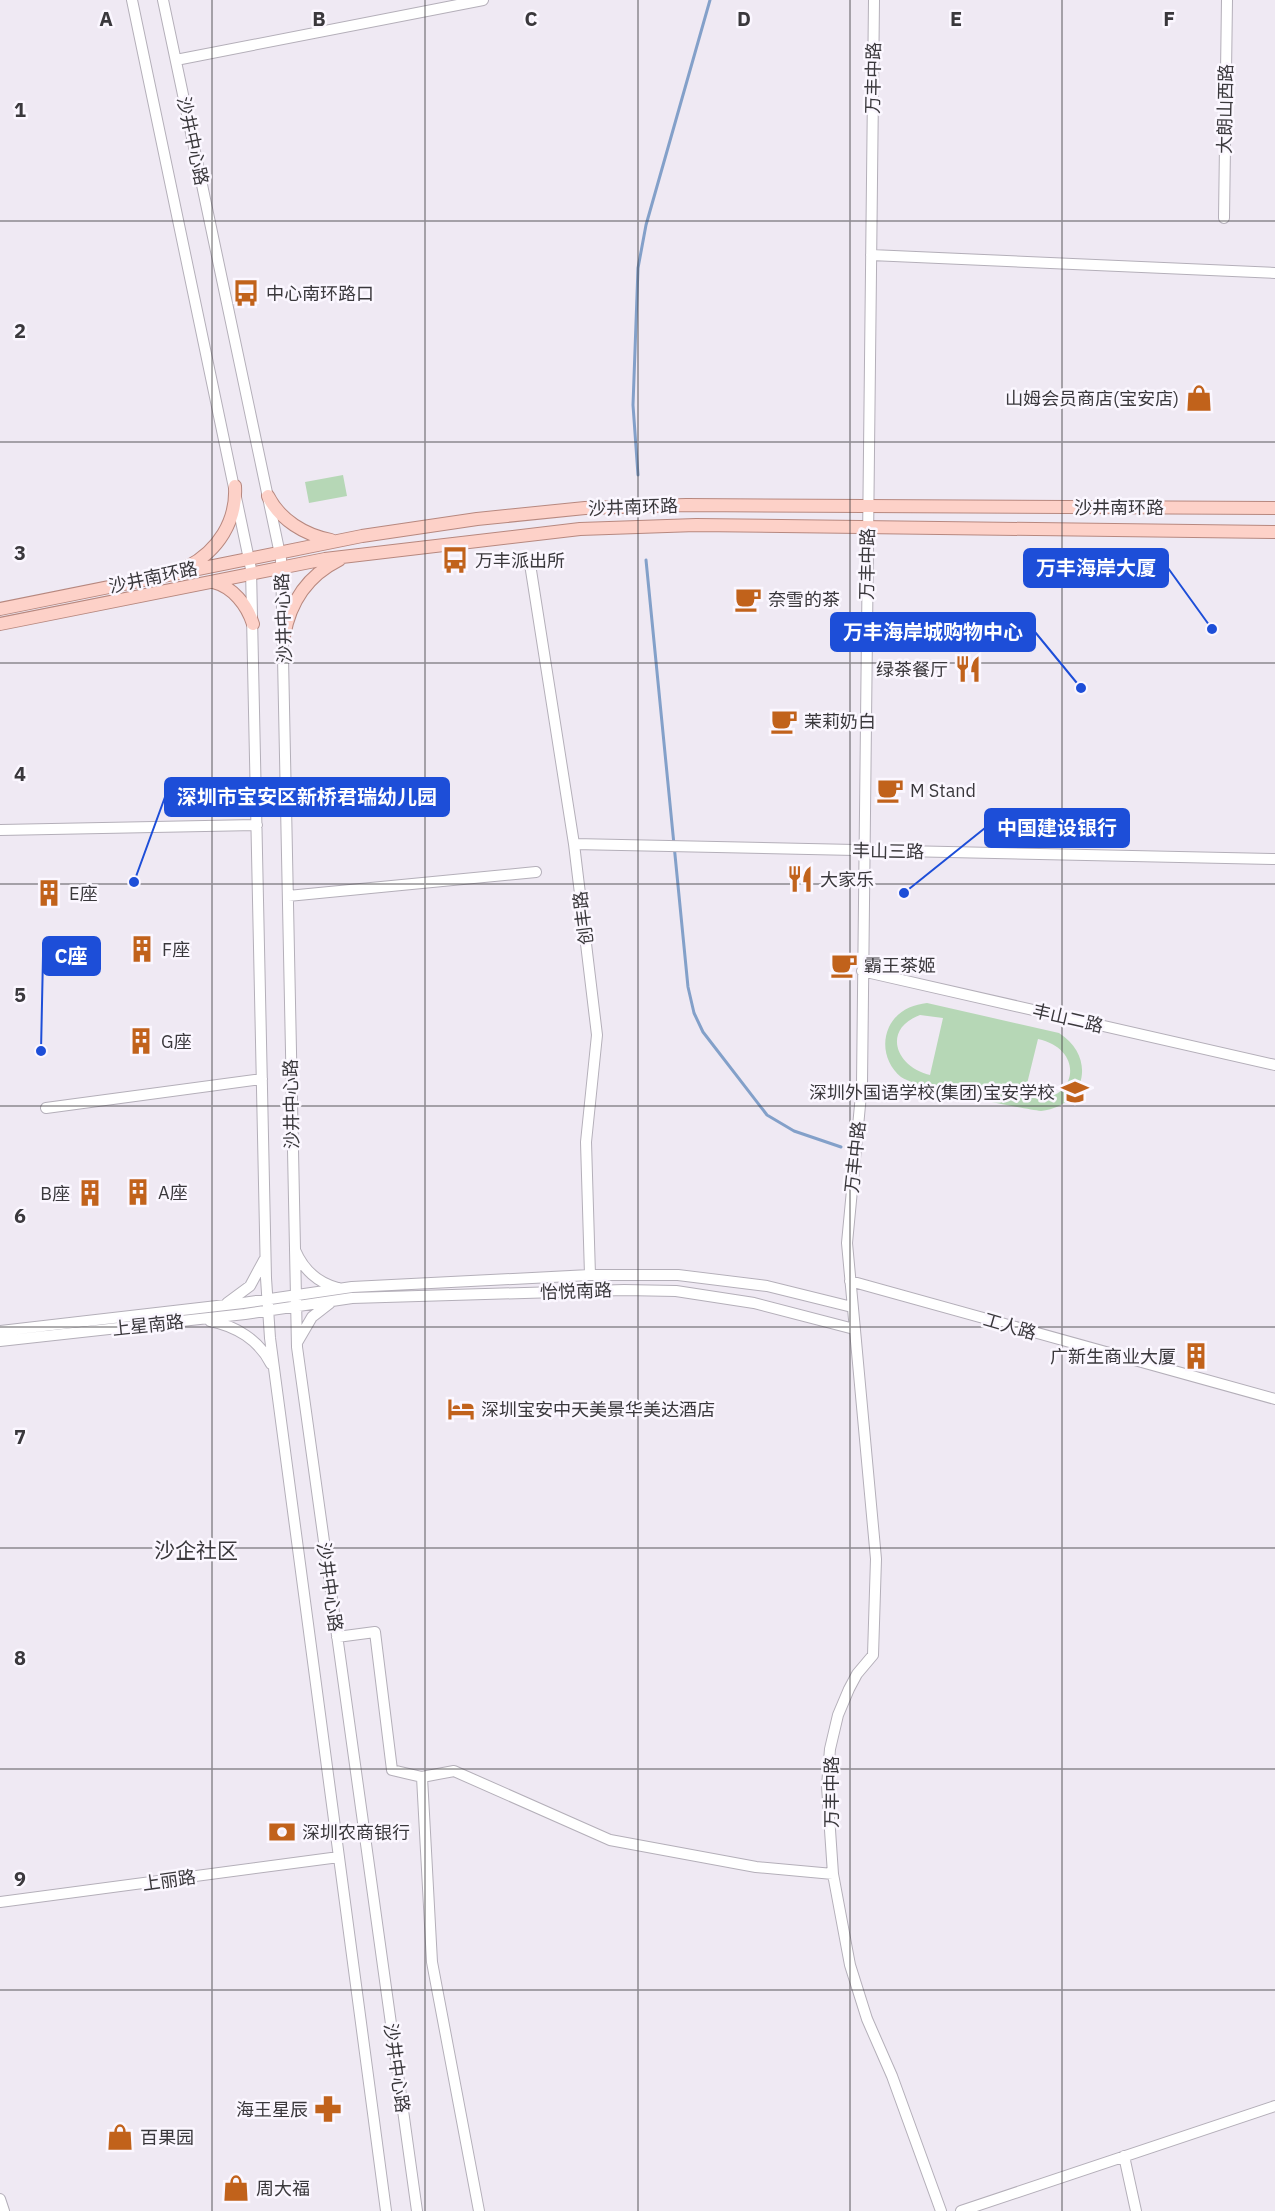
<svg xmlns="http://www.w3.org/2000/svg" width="1275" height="2211" font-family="'IBM Plex Sans','Noto Sans SC',sans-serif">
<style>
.green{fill:#b6d7b6;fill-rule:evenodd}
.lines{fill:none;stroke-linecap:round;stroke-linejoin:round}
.stream{stroke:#83a0c9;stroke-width:3}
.minor-casing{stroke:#b4afb9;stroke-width:12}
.major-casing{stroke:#b7887f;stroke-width:14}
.minor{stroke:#fff;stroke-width:10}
.major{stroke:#fdd1c8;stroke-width:12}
.grid{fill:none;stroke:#3a383c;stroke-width:1.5;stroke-opacity:0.55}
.labels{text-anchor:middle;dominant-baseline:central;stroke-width:5;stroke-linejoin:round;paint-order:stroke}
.street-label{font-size:18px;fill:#3a383c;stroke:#fbf7ff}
.poi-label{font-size:18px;fill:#3a383c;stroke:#fbf7ff;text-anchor:start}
.quarter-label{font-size:21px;fill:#3a383c;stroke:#fbf7ff}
.grid-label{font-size:20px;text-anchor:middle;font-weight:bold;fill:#3a383c;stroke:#fbf7ff;stroke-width:5;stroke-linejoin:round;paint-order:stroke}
.leader{fill:none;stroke:#1d4ed8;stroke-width:2}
.callout-dot{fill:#1d4ed8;stroke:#fbf7ff;stroke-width:2}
.callout{fill:#1d4ed8;stroke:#1d4ed8;stroke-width:2}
.callout-label{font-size:20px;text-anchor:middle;font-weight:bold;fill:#fff}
</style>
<rect width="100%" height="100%" fill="#efe9f3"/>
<!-- green -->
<path class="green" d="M 343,475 L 347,496 L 309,503 L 305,482 Z
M 927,1003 L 1059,1033 C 1097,1057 1086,1106 1041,1111 C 1018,1108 917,1088 901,1077 C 886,1065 881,1044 889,1027 C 897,1011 911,1005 927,1003 ZM 920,1015 L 943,1018 L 930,1075 C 895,1067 882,1029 920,1015 ZM 1038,1039 C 1091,1051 1073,1111 1024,1096 Z"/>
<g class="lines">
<!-- stream -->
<path class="stream" d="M 638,475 L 633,405 L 638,268 L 646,225 L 710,0
M 646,560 L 688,987 L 694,1013 L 703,1032 L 767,1115 L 794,1131 L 841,1147"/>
<defs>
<path id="minor" d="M 132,0 L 251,569 L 266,1278 L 270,1338 L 386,2211
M 163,0 L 281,559 L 297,1347 L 417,2211
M 874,0 L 862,1084 L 847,1243 L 876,1559 L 873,1655 L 857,1674 L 849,1689 L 838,1715 L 830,1749 L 827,1786 L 833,1874 L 850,1965 L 867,2019 L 892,2076 L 941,2211
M 176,60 L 483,0
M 1224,218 L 1227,0
M 871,255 L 1275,273
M 530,564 L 574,844 L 597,1035 L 586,1142 L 590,1275
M 0,830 L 257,825
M 574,844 L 1275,859
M 288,896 L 536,872
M 862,971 L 1275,1065
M 46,1108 L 262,1079
M 295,1250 C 303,1269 318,1283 338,1288
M 850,1281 L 1275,1399
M 227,1303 L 250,1286 L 264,1260
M 210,1321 C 236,1326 259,1340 271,1364
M 0,1331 L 243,1303 L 352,1287 L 590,1275 L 678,1275 L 767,1286 L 852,1307
M 0,1341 L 245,1314 L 352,1298 L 624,1290 L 676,1291 L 754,1303 L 854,1329
M 298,1341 L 312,1317 L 330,1303
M 337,1637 L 375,1632 L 392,1770 L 422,1777 L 454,1771 L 610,1840 L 756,1867 L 833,1874
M 422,1777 L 432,1962 L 479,2211
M 0,1902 L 339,1857
M 1124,2156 L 1136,2211
M 0,2199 L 4,2211
M 961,2211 L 1275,2106"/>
<path id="major" d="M 268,496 C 280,520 305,535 331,540
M 187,567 C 218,551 237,521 235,486
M 213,582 C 233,587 247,605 253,624
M 0,609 L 362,536 L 477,519 L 585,508 L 686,505 L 1275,508
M 0,624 L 325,559 L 580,529 L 696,525 L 1275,532
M 284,636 C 290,602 307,576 339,560"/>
</defs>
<!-- minor casing -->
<use href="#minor" class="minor-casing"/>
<!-- major casing -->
<use href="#major" class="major-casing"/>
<!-- minor -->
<use href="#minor" class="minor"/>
<!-- major -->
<use href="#major" class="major"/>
</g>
<!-- grid -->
<path class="grid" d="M 212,0 L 212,2211M 425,0 L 425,2211M 638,0 L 638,2211M 850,0 L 850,2211M 1062,0 L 1062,2211M 0,221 L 1275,221M 0,442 L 1275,442M 0,663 L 1275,663M 0,884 L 1275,884M 0,1106 L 1275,1106M 0,1327 L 1275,1327M 0,1548 L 1275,1548M 0,1769 L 1275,1769M 0,1990 L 1275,1990"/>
<!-- icons -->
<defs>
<symbol id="bus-bare" viewBox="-9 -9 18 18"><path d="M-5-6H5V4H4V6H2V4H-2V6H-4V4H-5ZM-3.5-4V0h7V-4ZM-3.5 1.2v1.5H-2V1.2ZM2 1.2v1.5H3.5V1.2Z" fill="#c1621b" stroke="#fbf7ff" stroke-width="2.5" paint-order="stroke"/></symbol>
<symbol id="shop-bare" viewBox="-9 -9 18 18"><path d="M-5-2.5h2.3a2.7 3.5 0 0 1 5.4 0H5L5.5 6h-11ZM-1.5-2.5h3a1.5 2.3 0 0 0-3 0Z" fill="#c1621b" stroke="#fbf7ff" stroke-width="2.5" paint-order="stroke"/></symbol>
<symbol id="cafe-bare" viewBox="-9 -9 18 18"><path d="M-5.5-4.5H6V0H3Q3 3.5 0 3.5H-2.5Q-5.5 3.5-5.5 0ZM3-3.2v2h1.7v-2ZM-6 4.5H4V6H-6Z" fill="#c1621b" stroke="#fbf7ff" stroke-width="2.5" paint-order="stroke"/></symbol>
<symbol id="restaurant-bare" viewBox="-9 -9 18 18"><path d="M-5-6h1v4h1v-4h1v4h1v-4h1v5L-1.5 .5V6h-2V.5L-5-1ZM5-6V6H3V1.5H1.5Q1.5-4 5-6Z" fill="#c1621b" stroke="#fbf7ff" stroke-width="2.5" paint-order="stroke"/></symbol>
<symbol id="building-bare" viewBox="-9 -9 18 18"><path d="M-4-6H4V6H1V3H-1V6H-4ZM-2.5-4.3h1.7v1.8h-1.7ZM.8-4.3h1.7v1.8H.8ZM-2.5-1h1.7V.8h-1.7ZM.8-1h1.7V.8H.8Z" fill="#c1621b" stroke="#fbf7ff" stroke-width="2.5" paint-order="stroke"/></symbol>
<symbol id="school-bare" viewBox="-9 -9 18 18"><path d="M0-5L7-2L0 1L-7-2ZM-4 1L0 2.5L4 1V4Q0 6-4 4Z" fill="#c1621b" stroke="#fbf7ff" stroke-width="2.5" paint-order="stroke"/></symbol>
<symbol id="hotel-bare" viewBox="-9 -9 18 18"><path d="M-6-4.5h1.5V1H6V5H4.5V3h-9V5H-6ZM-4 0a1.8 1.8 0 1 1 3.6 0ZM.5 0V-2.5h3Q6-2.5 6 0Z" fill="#c1621b" stroke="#fbf7ff" stroke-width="2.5" paint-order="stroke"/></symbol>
<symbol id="bank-bare" viewBox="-9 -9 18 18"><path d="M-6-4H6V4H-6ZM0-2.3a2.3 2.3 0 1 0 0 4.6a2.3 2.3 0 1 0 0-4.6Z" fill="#c1621b" stroke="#fbf7ff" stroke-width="2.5" paint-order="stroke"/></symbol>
<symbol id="pharmacy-bare" viewBox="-9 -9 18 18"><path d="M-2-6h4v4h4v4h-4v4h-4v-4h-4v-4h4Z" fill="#c1621b" stroke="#fbf7ff" stroke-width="2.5" paint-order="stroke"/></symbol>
</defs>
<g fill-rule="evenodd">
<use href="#bus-bare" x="227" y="274" width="38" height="38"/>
<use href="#shop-bare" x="1180" y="379" width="38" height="38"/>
<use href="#bus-bare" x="436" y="541" width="38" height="38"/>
<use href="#cafe-bare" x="729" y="580" width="38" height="38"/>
<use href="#restaurant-bare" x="949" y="650" width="38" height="38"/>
<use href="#cafe-bare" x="765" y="702" width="38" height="38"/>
<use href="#cafe-bare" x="871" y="771" width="38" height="38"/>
<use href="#restaurant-bare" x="781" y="860" width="38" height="38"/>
<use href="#building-bare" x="30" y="874" width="38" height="38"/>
<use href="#building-bare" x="123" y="930" width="38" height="38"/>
<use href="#cafe-bare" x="825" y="946" width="38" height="38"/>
<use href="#building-bare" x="122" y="1022" width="38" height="38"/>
<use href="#school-bare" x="1056" y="1073" width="38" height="38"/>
<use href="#building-bare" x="119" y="1173" width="38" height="38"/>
<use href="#building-bare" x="71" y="1174" width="38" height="38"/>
<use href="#building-bare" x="1177" y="1337" width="38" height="38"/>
<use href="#hotel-bare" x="442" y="1390" width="38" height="38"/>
<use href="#bank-bare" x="263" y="1813" width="38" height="38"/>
<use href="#pharmacy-bare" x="309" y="2090" width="38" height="38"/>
<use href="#shop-bare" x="101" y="2118" width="38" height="38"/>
<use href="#shop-bare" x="217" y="2169" width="38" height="38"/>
</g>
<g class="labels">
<!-- street labels -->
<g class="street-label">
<text transform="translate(873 78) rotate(-89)">万丰中路</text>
<text transform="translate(1225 109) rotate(-89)">大朗山西路</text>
<text transform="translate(193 141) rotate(78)">沙井中心路</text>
<text transform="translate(633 507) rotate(-2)">沙井南环路</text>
<text x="1119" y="507">沙井南环路</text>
<text transform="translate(867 564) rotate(-89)">万丰中路</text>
<text transform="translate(153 577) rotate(-12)">沙井南环路</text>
<text transform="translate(283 618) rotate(-92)">沙井中心路</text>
<text transform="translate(888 851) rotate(1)">丰山三路</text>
<text transform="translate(583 918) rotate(-97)">创丰路</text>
<text transform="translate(1068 1018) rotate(13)">丰山二路</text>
<text transform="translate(291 1104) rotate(-91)">沙井中心路</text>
<text transform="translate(855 1157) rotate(-84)">万丰中路</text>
<text transform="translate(576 1291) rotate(-2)">怡悦南路</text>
<text transform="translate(148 1325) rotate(-6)">上星南路</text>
<text transform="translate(1010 1326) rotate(16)">工人路</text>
<text transform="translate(330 1587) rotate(82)">沙井中心路</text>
<text transform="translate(831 1792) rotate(-90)">万丰中路</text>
<text transform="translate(169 1880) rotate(-8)">上丽路</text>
<text transform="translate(397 2068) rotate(82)">沙井中心路</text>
</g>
<!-- poi labels -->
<g class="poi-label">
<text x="266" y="293">中心南环路口</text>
<text x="1179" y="398" text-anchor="end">山姆会员商店(宝安店)</text>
<text x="475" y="560">万丰派出所</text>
<text x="768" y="599">奈雪的茶</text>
<text x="948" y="669" text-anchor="end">绿茶餐厅</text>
<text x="804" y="721">茉莉奶白</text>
<text x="910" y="790">M Stand</text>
<text x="820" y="879">大家乐</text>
<text x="69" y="893">E座</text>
<text x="162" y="949">F座</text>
<text x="864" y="965">霸王茶姬</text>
<text x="161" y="1041">G座</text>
<text x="1055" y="1092" text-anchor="end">深圳外国语学校(集团)宝安学校</text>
<text x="158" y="1192">A座</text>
<text x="70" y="1193" text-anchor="end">B座</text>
<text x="1176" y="1356" text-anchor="end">广新生商业大厦</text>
<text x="481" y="1409">深圳宝安中天美景华美达酒店</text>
<text x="302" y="1832">深圳农商银行</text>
<text x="308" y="2109" text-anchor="end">海王星辰</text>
<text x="140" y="2137">百果园</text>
<text x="256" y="2188">周大福</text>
</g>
<!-- quarter labels -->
<g class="quarter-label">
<text x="196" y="1550">沙企社区</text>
</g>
</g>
<g class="grid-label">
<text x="106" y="26">A</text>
<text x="319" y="26">B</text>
<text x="531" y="26">C</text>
<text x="744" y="26">D</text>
<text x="956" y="26">E</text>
<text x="1169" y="26">F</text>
<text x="20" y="117">1</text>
<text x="20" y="338">2</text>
<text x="20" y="560">3</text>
<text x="20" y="781">4</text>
<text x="20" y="1002">5</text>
<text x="20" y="1223">6</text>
<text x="20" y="1444">7</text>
<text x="20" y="1665">8</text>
<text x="20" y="1886">9</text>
</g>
<!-- callouts -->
<path class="leader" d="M1212 629L1168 568M1081 688L1035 632M134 882L165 797M904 893L985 828M41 1051L43 956"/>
<g class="callout-dot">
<circle cx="1212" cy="629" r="6"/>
<circle cx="1081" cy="688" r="6"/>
<circle cx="134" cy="882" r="6"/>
<circle cx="904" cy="893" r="6"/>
<circle cx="41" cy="1051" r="6"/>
</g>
<g class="callout">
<rect x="1024" y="549" width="144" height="38" rx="6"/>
<rect x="831" y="613" width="204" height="38" rx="6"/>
<rect x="165" y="778" width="284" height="38" rx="6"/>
<rect x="985" y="809" width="144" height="38" rx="6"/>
<rect x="43" y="937" width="57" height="38" rx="6"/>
</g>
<g class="callout-label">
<text x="1096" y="575">万丰海岸大厦</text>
<text x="933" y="639">万丰海岸城购物中心</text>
<text x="307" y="804">深圳市宝安区新桥君瑞幼儿园</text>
<text x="1057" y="835">中国建设银行</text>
<text x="71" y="963">C座</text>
</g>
</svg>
